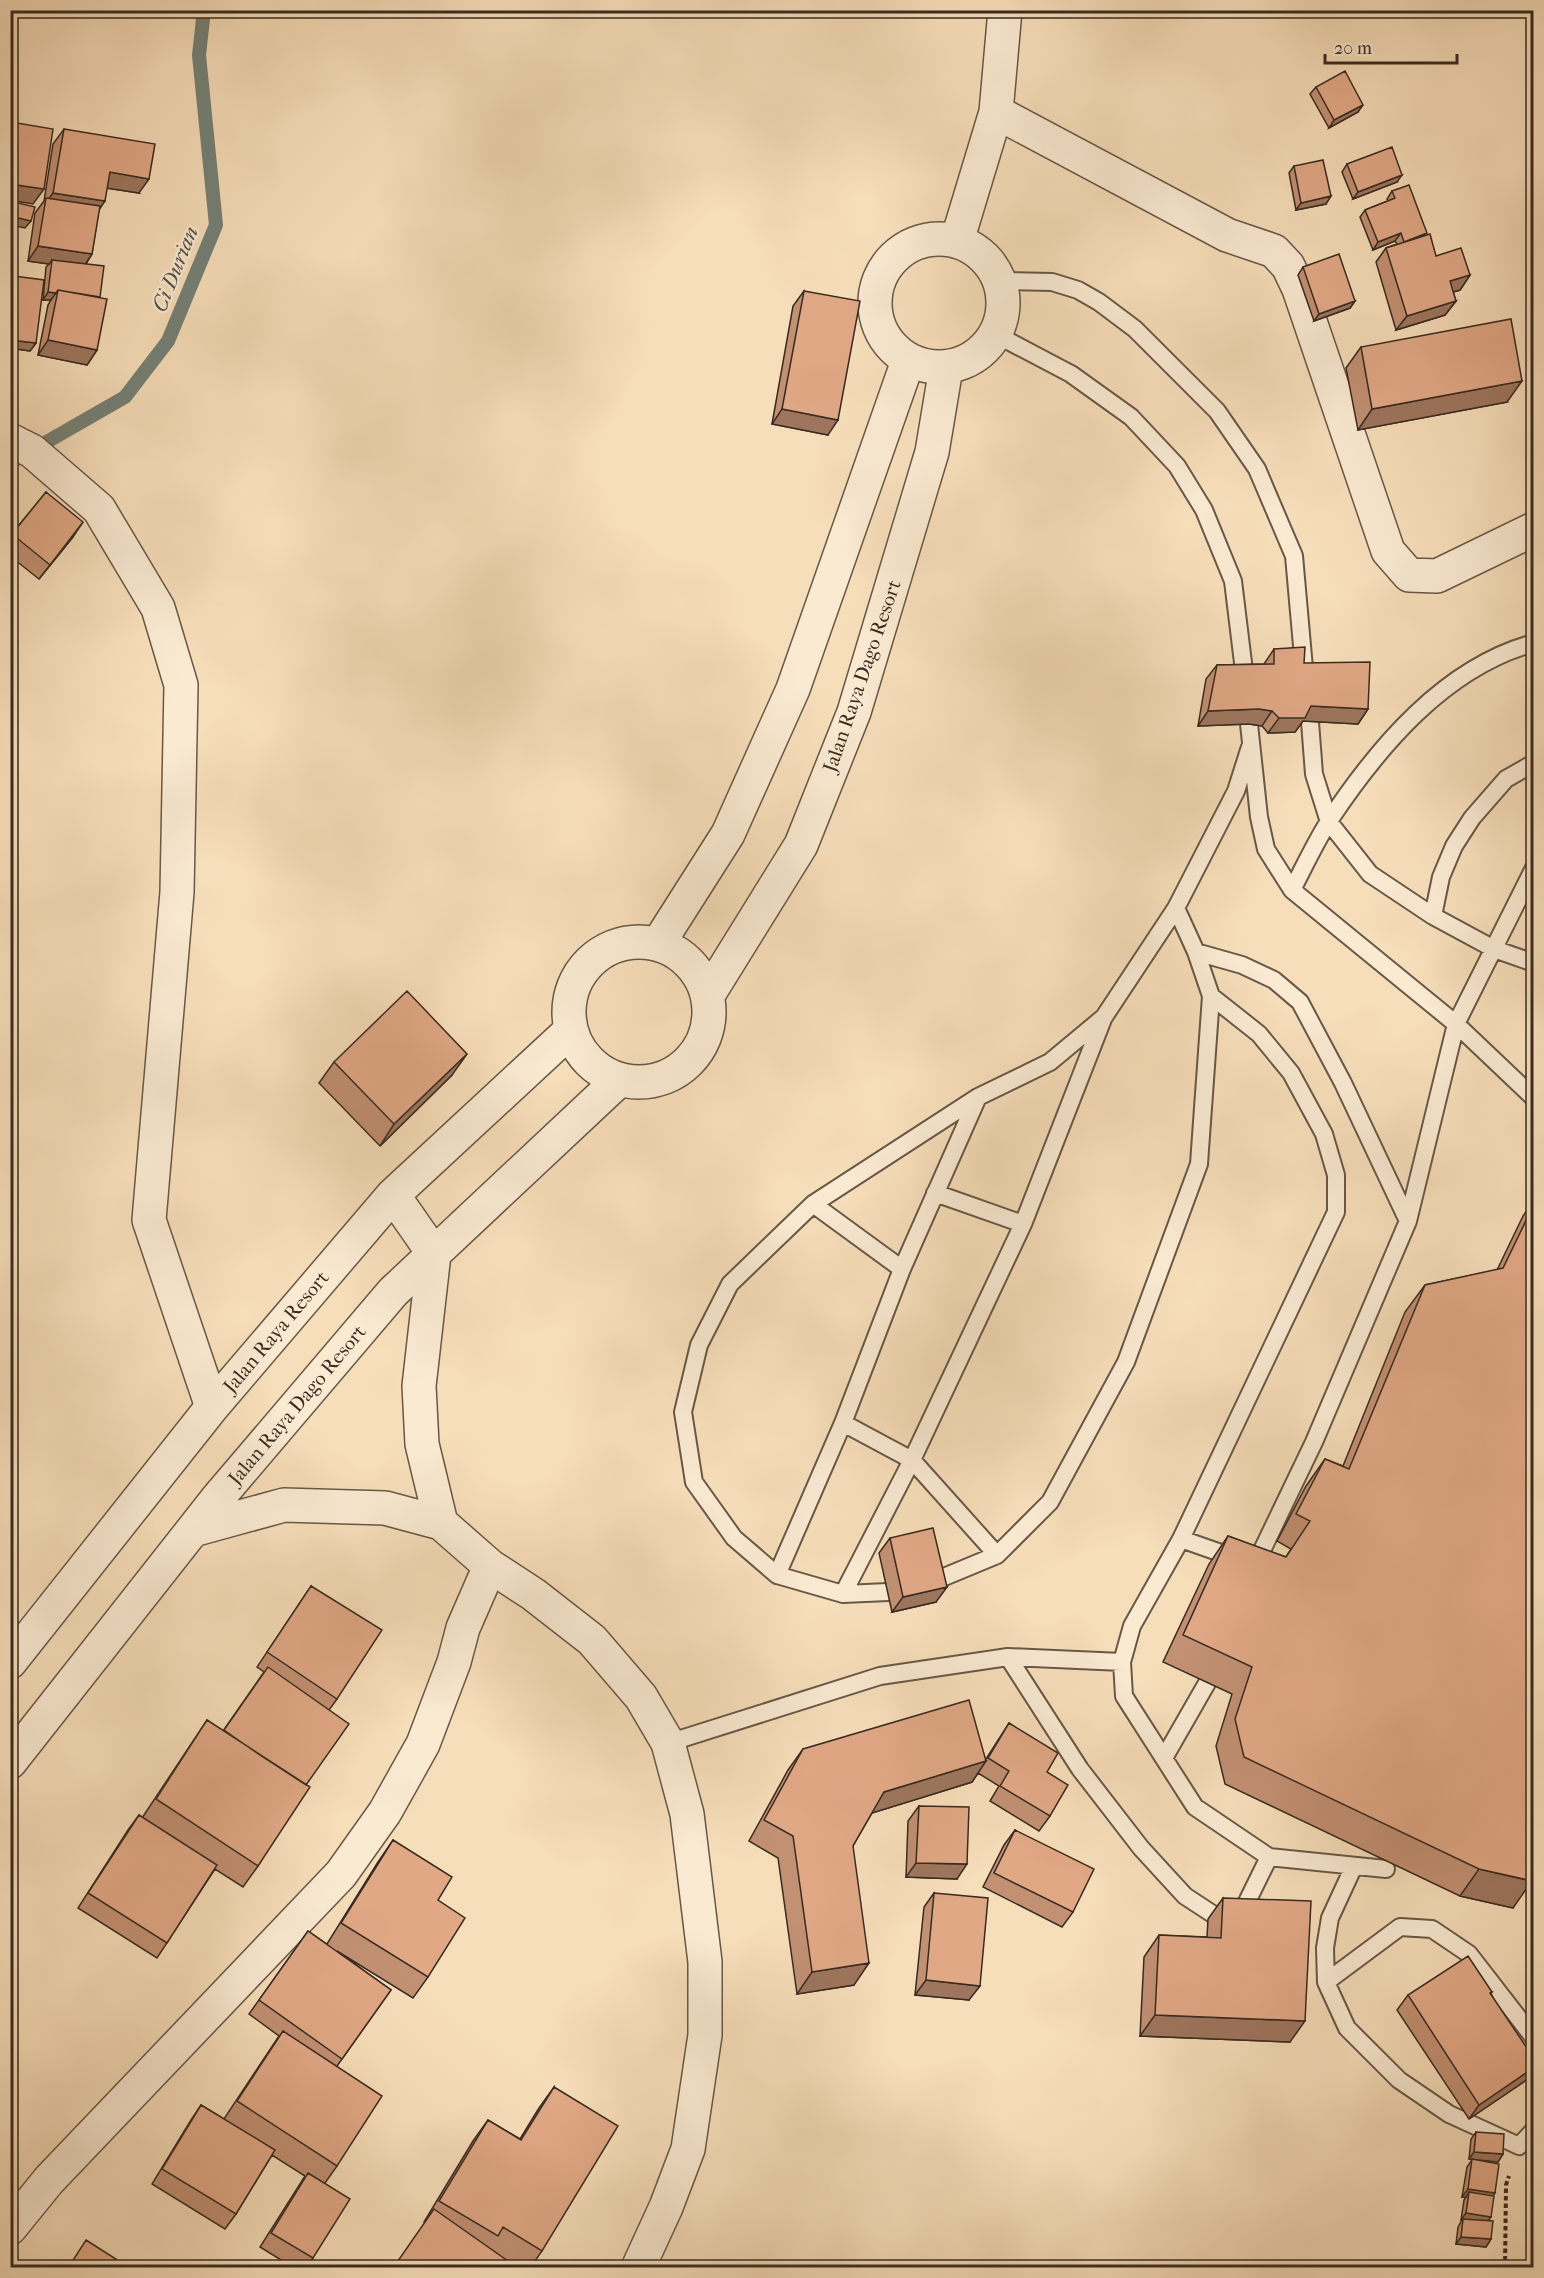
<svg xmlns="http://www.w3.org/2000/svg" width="1544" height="2278" font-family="'IM FELL French Canon',serif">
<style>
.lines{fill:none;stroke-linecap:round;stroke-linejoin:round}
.stream{stroke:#758278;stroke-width:14}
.lane-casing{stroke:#685847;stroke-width:20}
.street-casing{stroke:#685847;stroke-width:36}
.path{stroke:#392b21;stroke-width:4;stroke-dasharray:4.5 3;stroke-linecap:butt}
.lane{stroke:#faead2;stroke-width:16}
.street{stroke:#faead2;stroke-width:33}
.wall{fill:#c29073;stroke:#392b21;stroke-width:1.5}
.shaded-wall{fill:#9e765e;stroke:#392b21;stroke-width:1.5}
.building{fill:#e1a886;stroke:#392b21;stroke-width:1.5}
.labels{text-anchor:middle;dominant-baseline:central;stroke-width:5;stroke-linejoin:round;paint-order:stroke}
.street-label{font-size:20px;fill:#392b21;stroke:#faead2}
.water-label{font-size:21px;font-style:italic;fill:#524f45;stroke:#faead2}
</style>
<rect width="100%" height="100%" fill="#f7deba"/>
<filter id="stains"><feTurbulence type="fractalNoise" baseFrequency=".00333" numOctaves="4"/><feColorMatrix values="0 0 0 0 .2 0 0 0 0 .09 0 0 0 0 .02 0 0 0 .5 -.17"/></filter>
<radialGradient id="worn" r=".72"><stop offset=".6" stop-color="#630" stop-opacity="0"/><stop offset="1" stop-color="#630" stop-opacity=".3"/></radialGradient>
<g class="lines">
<!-- stream -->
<path class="stream" d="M 10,463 L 125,397 L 168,341 L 216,225 L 199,55 L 204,10"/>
<defs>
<path id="lane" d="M 999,281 L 1052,282 L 1078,290 L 1099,302 L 1135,329 L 1217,411 L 1257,469 L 1294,556 L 1304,668
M 995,334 L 1071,374 L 1131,417 L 1177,466 L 1204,510 L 1233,581 L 1245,679
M 1310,722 L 1314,774 L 1329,822 L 1370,874 L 1433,916 L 1494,949 L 1534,963
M 1249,724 L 1259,817 L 1266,849 L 1292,890 L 1456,1024 L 1534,1098
M 1292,890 C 1304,867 1315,843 1329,821 C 1378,747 1445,667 1534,643
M 1433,916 L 1441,877 L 1454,846 L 1472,818 L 1506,779 L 1534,763
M 1196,952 L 1242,965 L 1274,980 L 1300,1002 L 1343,1083 L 1408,1221
M 1211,996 L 1259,1034 L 1291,1073 L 1324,1134 L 1336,1175 L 1336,1212 L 1181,1539 L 1132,1626 L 1122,1662 L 1124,1696 L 1195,1807 L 1269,1857 L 1386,1869
M 935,1193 L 1023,1224
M 813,1204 L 902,1269
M 843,1423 L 912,1460 L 997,1555
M 1181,1539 L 1255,1565 L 1314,1442 L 1408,1221 L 1456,1024 L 1534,868
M 777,1575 L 843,1423 L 902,1269 L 978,1097
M 932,1582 L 997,1555 L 1050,1502 L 1126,1362 L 1199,1164 L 1211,996 L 1196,952 L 1176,908
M 888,1592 L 843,1594 L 777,1575 L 734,1538 L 694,1482 L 683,1412 L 699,1345 L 730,1284 L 813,1204 L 978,1097 L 1050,1062 L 1104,1017 L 1176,908 L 1236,791 L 1250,747
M 843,1594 L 912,1460 L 1023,1224 L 1103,1019
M 1008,1657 L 1080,1769 L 1141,1848 L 1185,1896 L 1214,1915 L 1230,1915 L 1244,1908 L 1269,1857
M 668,1743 L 880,1676 L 1008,1657 L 1122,1662
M 1164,1758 L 1207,1683
M 1354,1866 L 1330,1918 L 1325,1948 L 1326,1982 L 1347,2028 L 1399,2080 L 1449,2114 L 1519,2146 L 1534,2130
M 1326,1982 L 1400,1927 L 1432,1929 L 1469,1954 L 1534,2038"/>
<path id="street" d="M 996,112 L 1227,235 L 1274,251 L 1288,266 L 1299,289 L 1388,551 L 1409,575 L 1437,576 L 1534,529
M875 303a64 64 0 1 1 128 0a64 64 0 1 1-128 0Z
M 957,241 L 996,112 L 1005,10
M 10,440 L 32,451 L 99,509 L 158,608 L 181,685 L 177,892 L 149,1220 L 212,1407
M569 1012a70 70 0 1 1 140 0a70 70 0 1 1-140 0Z
M 658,944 L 728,834 L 793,689 L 908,361
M 708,995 L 801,845 L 854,712 L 932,452 L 946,368
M 393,1195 L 434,1254 L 419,1386 L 422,1444 L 441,1523
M 193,1530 L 284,1505 L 385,1508 L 441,1523 L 490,1566 L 533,1594 L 592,1640 L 641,1697 L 668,1743 L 687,1814 L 705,1962 L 705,2035 L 688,2149 L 666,2207 L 638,2268
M 10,1662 L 212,1407 L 393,1195 L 571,1030
M 10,1762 L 217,1499 L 393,1292 L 619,1080
M 10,2228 L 49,2180 L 341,1874 L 385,1812 L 423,1744 L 454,1662 L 463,1628 L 490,1566"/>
</defs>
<!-- lane casing -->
<use href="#lane" class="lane-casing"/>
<!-- street casing -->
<use href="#street" class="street-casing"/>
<!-- path -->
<path class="path" d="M 1505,2268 L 1506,2185 L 1509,2176"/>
<!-- lane -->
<use href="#lane" class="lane"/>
<!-- street -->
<use href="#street" class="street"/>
</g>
<!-- wall -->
<path class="wall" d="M 1316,87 L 1358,112 L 1329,128 L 1310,94 Z
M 64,129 L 139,193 L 107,188 L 99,209 L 92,254 L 86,264 L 100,298 L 97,350 L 87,365 L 38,355 L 48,305 L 51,300 L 43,300 L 46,267 L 49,264 L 28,261 L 35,213 L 44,201 L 53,144 Z
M 1347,164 L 1397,182 L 1353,199 L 1342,172 Z
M 1294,166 L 1326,204 L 1296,210 L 1289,173 Z
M 1392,191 L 1425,236 L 1436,256 L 1470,275 L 1460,290 L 1453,292 L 1456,301 L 1445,315 L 1396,330 L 1376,262 L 1386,248 L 1397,244 L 1395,241 L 1373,250 L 1360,217 L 1365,210 L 1388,201 L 1387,199 Z
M 1303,267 L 1355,301 L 1350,308 L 1314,321 L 1298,275 Z
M 14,276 L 36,343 L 30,351 L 10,348 L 10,281 Z
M 804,291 L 828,435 L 772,424 L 793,306 Z
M 1361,347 L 1507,402 L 1358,430 L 1346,368 Z
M 46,492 L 73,537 L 39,579 L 10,556 L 10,536 Z
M 1274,649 L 1304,663 L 1368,709 L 1358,724 L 1303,721 L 1295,732 L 1268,733 L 1262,726 L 1249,724 L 1198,726 L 1206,679 L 1217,665 L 1264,664 Z
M 334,1062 L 452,1075 L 380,1146 L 319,1083 Z
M 1533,1201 L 1533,1868 L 1513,1908 L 1460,1896 L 1225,1784 L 1216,1746 L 1232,1694 L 1163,1662 L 1209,1564 L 1228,1536 L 1286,1557 L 1291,1549 L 1277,1541 L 1306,1486 L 1325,1459 L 1343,1466 L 1405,1312 L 1425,1285 L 1497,1270 L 1523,1216 Z
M 890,1538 L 936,1602 L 892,1612 L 879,1553 Z
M 311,1586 L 337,1699 L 329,1710 L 306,1785 L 258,1866 L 243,1887 L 215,1869 L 157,1958 L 78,1908 L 128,1830 L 139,1815 L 142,1818 L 207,1720 L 223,1731 L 264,1672 L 257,1667 Z
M 1009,1723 L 1047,1772 L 1050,1816 L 1039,1831 L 990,1801 L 999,1786 L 978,1773 L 972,1782 L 872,1813 L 853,1846 L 854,1985 L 797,1994 L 778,1858 L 749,1841 L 788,1770 L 803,1749 L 986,1759 Z
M 919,1806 L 957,1879 L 906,1877 L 908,1821 Z
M 1015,1830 L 1073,1912 L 1062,1927 L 983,1887 L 1004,1845 Z
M 393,1840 L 438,1900 L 428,1977 L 413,1998 L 337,1951 L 391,1990 L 337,2066 L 337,2166 L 325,2183 L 313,2258 L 307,2268 L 294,2268 L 260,2247 L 305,2176 L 272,2155 L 236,2214 L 225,2229 L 152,2184 L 191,2120 L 201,2105 L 224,2119 L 279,2036 L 249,2014 L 308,1931 L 327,1944 L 378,1862 Z
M 934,1893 L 969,2000 L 915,1995 L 924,1907 Z
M 1223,1898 L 1290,2042 L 1140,2036 L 1144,1957 L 1159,1935 L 1207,1937 L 1208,1919 Z
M 1533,1982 L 1533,1996 L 1528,1989 Z
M 1492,1992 L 1491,1993 L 1528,2079 L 1469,2119 L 1397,2010 L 1408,1995 Z
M 554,2087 L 542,2251 L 530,2268 L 519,2268 L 510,2262 L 424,2222 L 473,2141 L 488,2120 L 520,2139 L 539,2108 Z
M 1476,2132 L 1503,2154 L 1498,2162 L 1477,2160 L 1493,2196 L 1488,2221 L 1491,2239 L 1486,2247 L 1456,2244 L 1458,2227 L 1462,2220 L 1461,2220 L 1464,2200 L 1466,2197 L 1462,2197 L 1467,2167 L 1472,2160 L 1469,2159 L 1471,2139 Z"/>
<!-- shaded-wall -->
<path class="shaded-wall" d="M 1363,105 L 1358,112 L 1329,128 L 1334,120 Z
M 110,172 L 149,179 L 139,193 L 99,187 Z
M 1402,175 L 1397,182 L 1353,199 L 1358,192 Z
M 10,184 L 44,189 L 33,204 L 10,200 Z
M 53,193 L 105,201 L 95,216 L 45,204 Z
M 1331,196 L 1326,204 L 1296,210 L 1301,203 Z
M 10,216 L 31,221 L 25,228 L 10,225 Z
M 1401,233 L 1395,241 L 1373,250 L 1378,242 Z
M 38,246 L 92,254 L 82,269 L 52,260 L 49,264 L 28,261 Z
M 1470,275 L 1460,290 L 1440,296 L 1450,281 Z
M 48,292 L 56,293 L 51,300 L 43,300 Z
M 1355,301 L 1350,308 L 1314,321 L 1319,314 Z
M 1456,301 L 1445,315 L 1396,330 L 1407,316 Z
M 10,340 L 36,343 L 30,351 L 10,348 Z
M 48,340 L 97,350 L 87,365 L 38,355 Z
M 1522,381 L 1507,402 L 1358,430 L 1372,409 Z
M 782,409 L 838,420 L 828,435 L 772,424 Z
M 83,522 L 73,537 L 39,579 L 50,565 Z
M 1311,706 L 1368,709 L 1358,724 L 1303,721 L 1295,732 L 1268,733 L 1279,718 Z
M 1259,709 L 1272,711 L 1262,726 L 1249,724 L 1198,726 L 1208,711 Z
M 467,1054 L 452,1075 L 380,1146 L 394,1124 Z
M 947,1587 L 936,1602 L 892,1612 L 903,1597 Z
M 986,1761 L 972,1782 L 869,1814 L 884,1792 Z
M 916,1863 L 967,1864 L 957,1879 L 906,1877 Z
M 1479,1869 L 1532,1881 L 1513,1908 L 1460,1896 Z
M 869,1963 L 854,1985 L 797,1994 L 812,1972 Z
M 926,1980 L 980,1986 L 969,2000 L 915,1995 Z
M 1155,2015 L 1305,2021 L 1290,2042 L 1140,2036 Z
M 1533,2068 L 1533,2072 L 1528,2079 L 1469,2119 L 1479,2105 Z
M 1474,2152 L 1503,2154 L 1498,2162 L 1469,2159 Z
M 1468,2189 L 1495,2193 L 1490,2200 L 1469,2192 L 1466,2197 L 1462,2197 Z
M 1466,2213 L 1491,2217 L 1486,2224 L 1461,2220 Z
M 1461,2237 L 1491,2239 L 1486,2247 L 1456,2244 Z"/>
<!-- building -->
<path class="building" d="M 1345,71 L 1363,105 L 1334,120 L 1316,87 Z
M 11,122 L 53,129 L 44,189 L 10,184 L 10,128 Z
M 64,129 L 155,144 L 149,179 L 110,172 L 105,201 L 53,193 Z
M 1392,147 L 1402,175 L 1358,192 L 1347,164 Z
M 1323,160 L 1331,196 L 1301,203 L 1294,166 Z
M 1409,185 L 1427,233 L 1404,242 L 1401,233 L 1378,242 L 1365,210 L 1395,198 L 1392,191 Z
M 46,198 L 100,206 L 92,254 L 38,246 Z
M 10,201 L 35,207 L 31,221 L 10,216 Z
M 1430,234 L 1436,256 L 1461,248 L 1470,275 L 1450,281 L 1456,301 L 1407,316 L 1386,248 Z
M 1339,254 L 1355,301 L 1319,314 L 1303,267 Z
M 52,260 L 104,266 L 100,297 L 58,290 L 56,293 L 48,292 Z
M 14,276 L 44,280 L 36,343 L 10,340 L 10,301 Z
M 58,290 L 107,299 L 97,350 L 48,340 Z
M 804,291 L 860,301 L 838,420 L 782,409 Z
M 1511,319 L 1522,381 L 1372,409 L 1361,347 Z
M 46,492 L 83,522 L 50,565 L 12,534 Z
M 1305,647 L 1304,663 L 1370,662 L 1368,709 L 1311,706 L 1305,718 L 1279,718 L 1272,711 L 1259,709 L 1208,711 L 1217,665 L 1274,664 L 1274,649 Z
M 407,991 L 467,1054 L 394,1124 L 334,1062 Z
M 1533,1206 L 1533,1868 L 1532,1881 L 1479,1869 L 1244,1757 L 1235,1719 L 1252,1667 L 1183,1635 L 1228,1536 L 1286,1557 L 1310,1521 L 1296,1514 L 1325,1459 L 1349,1469 L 1425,1285 L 1503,1268 Z
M 933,1528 L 947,1587 L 903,1597 L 890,1538 Z
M 311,1586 L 382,1630 L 337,1699 L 267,1652 Z
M 268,1667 L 349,1724 L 306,1785 L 254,1751 L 224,1730 Z
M 969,1700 L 986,1761 L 884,1792 L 853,1846 L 869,1963 L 812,1972 L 793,1836 L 764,1820 L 803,1749 Z
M 207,1720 L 310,1787 L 258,1866 L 156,1799 Z
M 1009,1723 L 1058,1753 L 1047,1772 L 1068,1785 L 1050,1816 L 1000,1786 L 1009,1771 L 988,1758 Z
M 919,1806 L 969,1807 L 967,1864 L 916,1863 Z
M 139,1815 L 217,1865 L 167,1943 L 88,1893 Z
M 1015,1830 L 1094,1869 L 1073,1912 L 994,1873 Z
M 393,1840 L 452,1877 L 438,1900 L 465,1918 L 428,1977 L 341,1923 Z
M 934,1893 L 988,1898 L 980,1986 L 926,1980 Z
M 1223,1898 L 1311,1901 L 1305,2021 L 1155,2015 L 1159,1935 L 1221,1938 Z
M 308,1931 L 391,1990 L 342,2059 L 259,2000 Z
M 1468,1956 L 1492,1992 L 1490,1993 L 1533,2057 L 1533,2068 L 1479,2105 L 1408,1995 Z
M 283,2031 L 382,2096 L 337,2166 L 237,2101 Z
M 554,2087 L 618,2126 L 542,2251 L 503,2227 L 498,2236 L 439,2201 L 488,2120 L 521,2140 Z
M 201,2105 L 275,2150 L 236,2214 L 162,2169 Z
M 1476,2132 L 1504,2134 L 1503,2154 L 1474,2152 Z
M 1472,2159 L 1499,2164 L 1495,2193 L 1468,2189 Z
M 308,2173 L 350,2199 L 313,2258 L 271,2233 Z
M 1469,2192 L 1494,2196 L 1491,2217 L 1466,2213 Z
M 434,2209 L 518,2268 L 393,2268 Z
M 1463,2219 L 1493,2221 L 1491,2239 L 1461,2237 Z
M 86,2240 L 130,2268 L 68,2268 Z"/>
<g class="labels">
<!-- street labels -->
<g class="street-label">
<text transform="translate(862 676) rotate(-71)">Jalan Raya Dago Resort</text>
<text transform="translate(276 1332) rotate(-50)">Jalan Raya Resort</text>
<text transform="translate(297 1405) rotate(-50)">Jalan Raya Dago Resort</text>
</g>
<!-- water labels -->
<g class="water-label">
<text transform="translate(175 269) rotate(-68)">Ci Durian</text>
</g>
</g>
<!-- margin -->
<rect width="1544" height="2278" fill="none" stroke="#f7deba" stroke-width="36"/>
<rect x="12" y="12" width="1520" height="2254" fill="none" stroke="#392b21" stroke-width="3"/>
<rect x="18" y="18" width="1508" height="2242" fill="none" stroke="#392b21" stroke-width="1.5"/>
<!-- scale -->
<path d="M1325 54v9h132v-9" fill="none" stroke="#392b21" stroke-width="3"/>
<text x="1334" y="54" font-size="18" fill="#392b21" stroke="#faead2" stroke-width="4.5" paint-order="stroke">20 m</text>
<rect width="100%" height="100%" filter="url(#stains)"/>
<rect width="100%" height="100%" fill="url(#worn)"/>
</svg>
